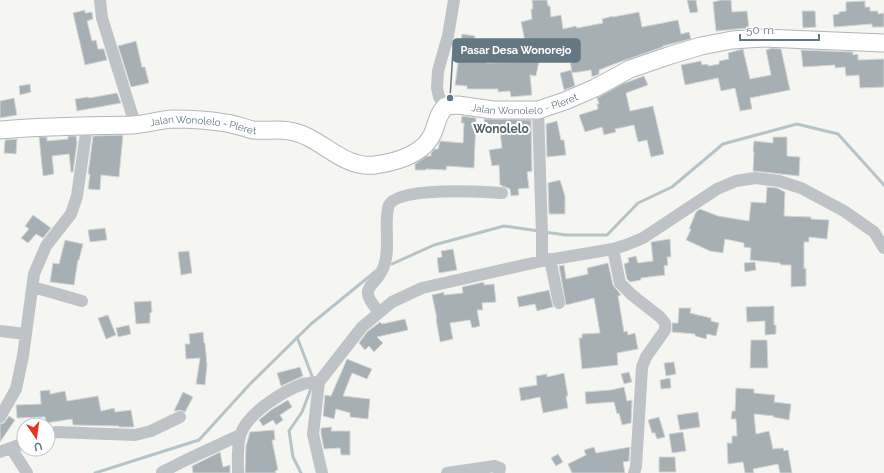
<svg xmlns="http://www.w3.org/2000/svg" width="884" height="473" font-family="Raleway,sans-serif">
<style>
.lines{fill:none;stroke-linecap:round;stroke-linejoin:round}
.stream{stroke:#b5c4c7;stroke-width:3}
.building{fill:#a6b0b4;stroke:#d6d6d4}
.secondary-casing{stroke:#b0b7ba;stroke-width:19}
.minor{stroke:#bdc3c6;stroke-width:12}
.secondary{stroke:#fff;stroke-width:17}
.labels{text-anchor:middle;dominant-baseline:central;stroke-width:4;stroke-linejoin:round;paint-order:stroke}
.street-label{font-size:10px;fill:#637883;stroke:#fff}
.quarter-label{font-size:12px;font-weight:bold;fill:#516068;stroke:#fff}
.leader{fill:none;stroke:#637883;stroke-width:1.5}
.callout-dot{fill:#637883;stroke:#fff;stroke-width:1.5}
.callout{fill:#637883;stroke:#637883;stroke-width:1.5}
.callout-label{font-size:11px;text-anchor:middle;font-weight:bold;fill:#fff}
</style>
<rect width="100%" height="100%" fill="#f5f5f1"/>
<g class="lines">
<!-- stream -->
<path class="stream" d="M 544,232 L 566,235 L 607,235 L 638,203 L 672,187 L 723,144 L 797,124 L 838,134 L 884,185
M 392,264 L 434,245 L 504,226 L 539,231
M 297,337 L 312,376
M 95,473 L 199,440 L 250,384 L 311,324 L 376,271
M 301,473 L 293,457 L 289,431 L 302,412 L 312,386"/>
</g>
<!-- building -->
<path class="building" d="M 532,0 L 547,0 L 548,6 L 550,6 L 551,17 L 561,15 L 563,29 L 576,26 L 577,28 L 603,23 L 602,19 L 613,16 L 613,17 L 639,12 L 642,27 L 678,20 L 681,34 L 689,32 L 691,39 L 663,46 L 663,47 L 617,63 L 599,70 L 599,74 L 592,77 L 591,70 L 572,73 L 569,55 L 539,61 L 536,76 L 530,75 L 532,95 L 511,97 L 510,91 L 498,92 L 498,89 L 467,89 L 467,86 L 455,85 L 462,34 L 475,36 L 472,55 L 486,54 L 487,63 L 516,62 L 515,48 L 526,46 L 521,22 L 532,19 L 531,9 L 533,9 Z
M 687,0 L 696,0 L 698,12 L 690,13 Z
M 721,0 L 731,0 L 732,12 L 747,11 L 749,28 L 716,31 L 713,2 Z
M 865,1 L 865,7 L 870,7 L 870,11 L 878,11 L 878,14 L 884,13 L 884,27 L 872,27 L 872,24 L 834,27 L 833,15 L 839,14 L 839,12 L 846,11 L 846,2 Z
M 85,10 L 85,13 L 92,12 L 93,19 L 87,21 L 92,41 L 96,40 L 98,49 L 104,49 L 107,60 L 85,65 L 73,13 Z
M 802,11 L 815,11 L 816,27 L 803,28 Z
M 136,41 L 142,67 L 145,67 L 149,83 L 131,87 L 118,46 Z
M 772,48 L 781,49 L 790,90 L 750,98 L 752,109 L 740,111 L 735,88 L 721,91 L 718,78 L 685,85 L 681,65 L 701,61 L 702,65 L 708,64 L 708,66 L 719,64 L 719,61 L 729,59 L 728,53 L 743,49 L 750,79 L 771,75 L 766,50 Z
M 801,50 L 853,52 L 853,55 L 858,54 L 858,60 L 884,59 L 884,87 L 860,88 L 859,75 L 846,76 L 845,67 L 835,68 L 835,65 L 803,67 Z
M 571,70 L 575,86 L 564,90 L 560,73 Z
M 644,76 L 648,85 L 626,93 L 630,111 L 653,106 L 664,154 L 651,157 L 647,140 L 638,142 L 634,125 L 615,129 L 616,132 L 604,135 L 602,127 L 585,132 L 579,115 L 598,109 L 597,104 L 599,104 L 597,98 L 622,84 Z
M 30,84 L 31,92 L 20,95 L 19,86 Z
M 117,93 L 121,103 L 77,111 L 75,99 L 88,97 L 89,98 Z
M 14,98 L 17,115 L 0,118 L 0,101 Z
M 462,116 L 476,118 L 474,168 L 447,166 L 446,170 L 426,169 L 426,170 L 415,170 L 415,164 L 427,156 L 431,156 L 431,153 L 434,149 L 438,149 L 440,141 L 463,143 L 464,123 L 461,123 Z
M 484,119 L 531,120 L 532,171 L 527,172 L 529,188 L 518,189 L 519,195 L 511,196 L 510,189 L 500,185 L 499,165 L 492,166 L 489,150 L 502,148 L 500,132 L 486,134 Z
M 557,121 L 561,140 L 564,140 L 566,155 L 547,157 L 546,124 Z
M 123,135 L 119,177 L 101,175 L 100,190 L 88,189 L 90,174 L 88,174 L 93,136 Z
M 68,136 L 76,136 L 77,143 L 73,172 L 71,172 L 69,154 L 52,156 L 54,174 L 43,176 L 39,137 L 47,137 L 47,141 L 68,139 Z
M 773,137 L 787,137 L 787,156 L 800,157 L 799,176 L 753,171 L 754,152 L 753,151 L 754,141 L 773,143 Z
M 17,139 L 16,154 L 4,153 L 5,140 Z
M 560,180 L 565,196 L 565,214 L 549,214 L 548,183 Z
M 767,187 L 777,188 L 785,192 L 784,216 L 811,217 L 811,219 L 829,220 L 827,239 L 809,237 L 809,242 L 804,242 L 804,269 L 806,268 L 806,286 L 791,287 L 791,265 L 781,265 L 780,263 L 750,260 L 751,248 L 744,247 L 744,243 L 725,239 L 723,253 L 710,251 L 686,240 L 691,229 L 689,229 L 696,212 L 700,209 L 718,216 L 749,221 L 751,202 L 766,203 Z
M 33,215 L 51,228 L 43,238 L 36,234 L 28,243 L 21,238 L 29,229 L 25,226 Z
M 105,228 L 107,240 L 90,242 L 88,230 Z
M 670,239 L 671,257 L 667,257 L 668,265 L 664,266 L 665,275 L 641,278 L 641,280 L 630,282 L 627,279 L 624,264 L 629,262 L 628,258 L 636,256 L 638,263 L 653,261 L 651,242 Z
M 65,240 L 83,244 L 79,260 L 78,260 L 74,285 L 50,282 L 53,263 L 59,264 Z
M 453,249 L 457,270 L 439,273 L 437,258 L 442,257 L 441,251 Z
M 189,251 L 192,273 L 181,275 L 178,252 Z
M 755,262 L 756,270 L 745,272 L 744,263 Z
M 608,263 L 613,285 L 621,295 L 618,296 L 624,332 L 627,331 L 628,335 L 635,333 L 638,349 L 617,353 L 618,365 L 582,369 L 579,338 L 582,338 L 582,334 L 600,333 L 594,298 L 566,305 L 559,266 L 564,265 L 566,279 L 588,274 L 587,268 Z
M 484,282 L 484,285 L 494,284 L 496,302 L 482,303 L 483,310 L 477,310 L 480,326 L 472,328 L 470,320 L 450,323 L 453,339 L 440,342 L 436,319 L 437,319 L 432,295 L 444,292 L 444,295 L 463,293 L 462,287 Z
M 549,290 L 553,307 L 537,311 L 535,304 L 519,307 L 517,297 Z
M 151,301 L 152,312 L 150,313 L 150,323 L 136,324 L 134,302 Z
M 774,306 L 774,325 L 776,325 L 776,334 L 765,335 L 765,321 L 747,322 L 746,307 Z
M 679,308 L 691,308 L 690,313 L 711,318 L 711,321 L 719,323 L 716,336 L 707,334 L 706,339 L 695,336 L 695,334 L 672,332 L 672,323 L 678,323 Z
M 108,315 L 116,335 L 106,339 L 98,318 Z
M 405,319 L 408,330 L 377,337 L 383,343 L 374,352 L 369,346 L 365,350 L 359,343 L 367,332 L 380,322 L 382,324 Z
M 129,325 L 131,334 L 118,337 L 116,328 Z
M 203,332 L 204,343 L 205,343 L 207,365 L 205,385 L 196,384 L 200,358 L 186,359 L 185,344 L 190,344 L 189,334 Z
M 751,340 L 767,340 L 768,368 L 750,368 Z
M 347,359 L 372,369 L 367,379 L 352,373 L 343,396 L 370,399 L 368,419 L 350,417 L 350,413 L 336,409 L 334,419 L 323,416 L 325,395 L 331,396 Z
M 674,362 L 676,374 L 666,376 L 664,363 Z
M 300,367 L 303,376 L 281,386 L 277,373 Z
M 629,372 L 632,382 L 624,384 L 621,374 Z
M 564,373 L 568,396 L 566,396 L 568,408 L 543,413 L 540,397 L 521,401 L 519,388 L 537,385 L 536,376 L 547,374 L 547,377 Z
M 670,378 L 671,388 L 661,389 L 660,380 Z
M 624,387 L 627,401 L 632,400 L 632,402 L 631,423 L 622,425 L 619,413 L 617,414 L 614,402 L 586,404 L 585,392 L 611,390 Z
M 736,388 L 754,389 L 754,393 L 775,395 L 774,402 L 791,404 L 789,420 L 773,417 L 774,416 L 754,414 L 756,434 L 769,431 L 773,449 L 783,448 L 784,451 L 788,450 L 792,473 L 780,473 L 778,464 L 753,469 L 754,473 L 745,473 L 743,462 L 728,464 L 727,443 L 732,443 L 732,436 L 737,436 L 736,419 L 731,419 L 732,411 L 735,411 Z
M 50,390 L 50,394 L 65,391 L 67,401 L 98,396 L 101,411 L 114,408 L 115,412 L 131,410 L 134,427 L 119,427 L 119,426 L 73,425 L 72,419 L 46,423 L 45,417 L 17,418 L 16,405 L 41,404 L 40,391 Z
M 183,392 L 193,397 L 185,412 L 180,410 L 175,411 L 174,411 Z
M 288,400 L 292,407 L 280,415 L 283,420 L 276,425 L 273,420 L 263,426 L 259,420 L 271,410 Z
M 698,412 L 700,427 L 680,430 L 677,415 Z
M 9,416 L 15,420 L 0,442 L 0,424 L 4,423 Z
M 659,417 L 665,437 L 657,439 L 655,433 L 652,433 L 648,420 Z
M 332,427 L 331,431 L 350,431 L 350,455 L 341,455 L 340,448 L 324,449 L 321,434 L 321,428 Z
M 274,430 L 275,440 L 272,440 L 278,470 L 275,471 L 276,473 L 245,473 L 246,446 L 250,432 Z
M 683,432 L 686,451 L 672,453 L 669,434 Z
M 594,447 L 596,453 L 630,447 L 629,461 L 623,462 L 625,473 L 572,473 L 568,464 L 586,455 L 584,450 Z
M 220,452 L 223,467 L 230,465 L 230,473 L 193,473 L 192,466 Z
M 558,454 L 563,462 L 556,466 L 551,458 Z
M 659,457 L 675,457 L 676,472 L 659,472 Z"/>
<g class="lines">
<defs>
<g id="secondary">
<path id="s1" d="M 0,130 C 44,126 89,126 133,125 C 146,124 159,120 172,119 C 190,119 209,120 226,123 C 235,124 244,128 253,130 C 265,131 277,129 289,131 C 320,135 341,169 375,165 C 396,162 424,154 433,133 C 437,123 438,113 446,106 L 458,105 L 493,110 L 538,110 L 565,101 L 595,88 L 630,69 L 671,55 L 701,46 L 732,40 L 763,38 L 884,43"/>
</g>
</defs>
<!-- secondary casing -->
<use href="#secondary" class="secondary-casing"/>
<!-- minor -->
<path class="minor" d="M 100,0 L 102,18 L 135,124
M 446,106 L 439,97 L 437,88 L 438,71 L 448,36 L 454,0
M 538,110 L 542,235 L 542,261
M 613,249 L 620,283 L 632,295 L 660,317 L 665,323 L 665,330 L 646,357 L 642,367 L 636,467 L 634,473
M 550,259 L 559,303
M 33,287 L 82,301
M 379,312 C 355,285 376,289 384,266 C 391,247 383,221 389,205 C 398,186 483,192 502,193
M 0,331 L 26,334
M 0,417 L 16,389 L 23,356 L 34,274 L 46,246 L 71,214 L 77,196 L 87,126
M 48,434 L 56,432 L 135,435 L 151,431 L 180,417
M 11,448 L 27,473
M 0,452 L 24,443
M 162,472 L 186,460 L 240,435
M 238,473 C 238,461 237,447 240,436 C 246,414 283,391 303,384 C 308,383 314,382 319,382
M 322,473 L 313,434 L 319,382 L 362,327 L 392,302 L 422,288 L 542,261 L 613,249 L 626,245 L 643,238 L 717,189 L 736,181 L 755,178 L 779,181 L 801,188 L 844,211 L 874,232 L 884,248
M 447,473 L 495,466 L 500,468 L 499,473"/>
<!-- secondary -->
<use href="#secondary" class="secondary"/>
</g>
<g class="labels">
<!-- street labels -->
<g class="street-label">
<text stroke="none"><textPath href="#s1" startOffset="564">Jalan Wonolelo - Pleret</textPath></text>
<text stroke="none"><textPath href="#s1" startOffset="204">Jalan Wonolelo - Pleret</textPath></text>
</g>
<!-- quarter labels -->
<g class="quarter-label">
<text x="501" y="129">Wonolelo</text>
</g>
</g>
<!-- callouts -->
<path class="leader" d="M450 98L453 50"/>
<circle class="callout-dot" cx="450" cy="98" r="4"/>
<rect class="callout" x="453" y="39" width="127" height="23" rx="4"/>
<g class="callout-label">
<text x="516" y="54">Pasar Desa Wonorejo</text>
</g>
<!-- north arrow -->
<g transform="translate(36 437) rotate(167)"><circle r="19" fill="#ffffff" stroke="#c1c9cd"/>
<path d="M0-3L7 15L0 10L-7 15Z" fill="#e7351f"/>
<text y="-6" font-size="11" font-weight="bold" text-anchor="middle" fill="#637883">U</text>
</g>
<!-- scale -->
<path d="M740 34v6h79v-6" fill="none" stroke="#637883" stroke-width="2"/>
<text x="746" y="34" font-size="12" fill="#637883" stroke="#ffffff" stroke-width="3" paint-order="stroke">50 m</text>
</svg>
